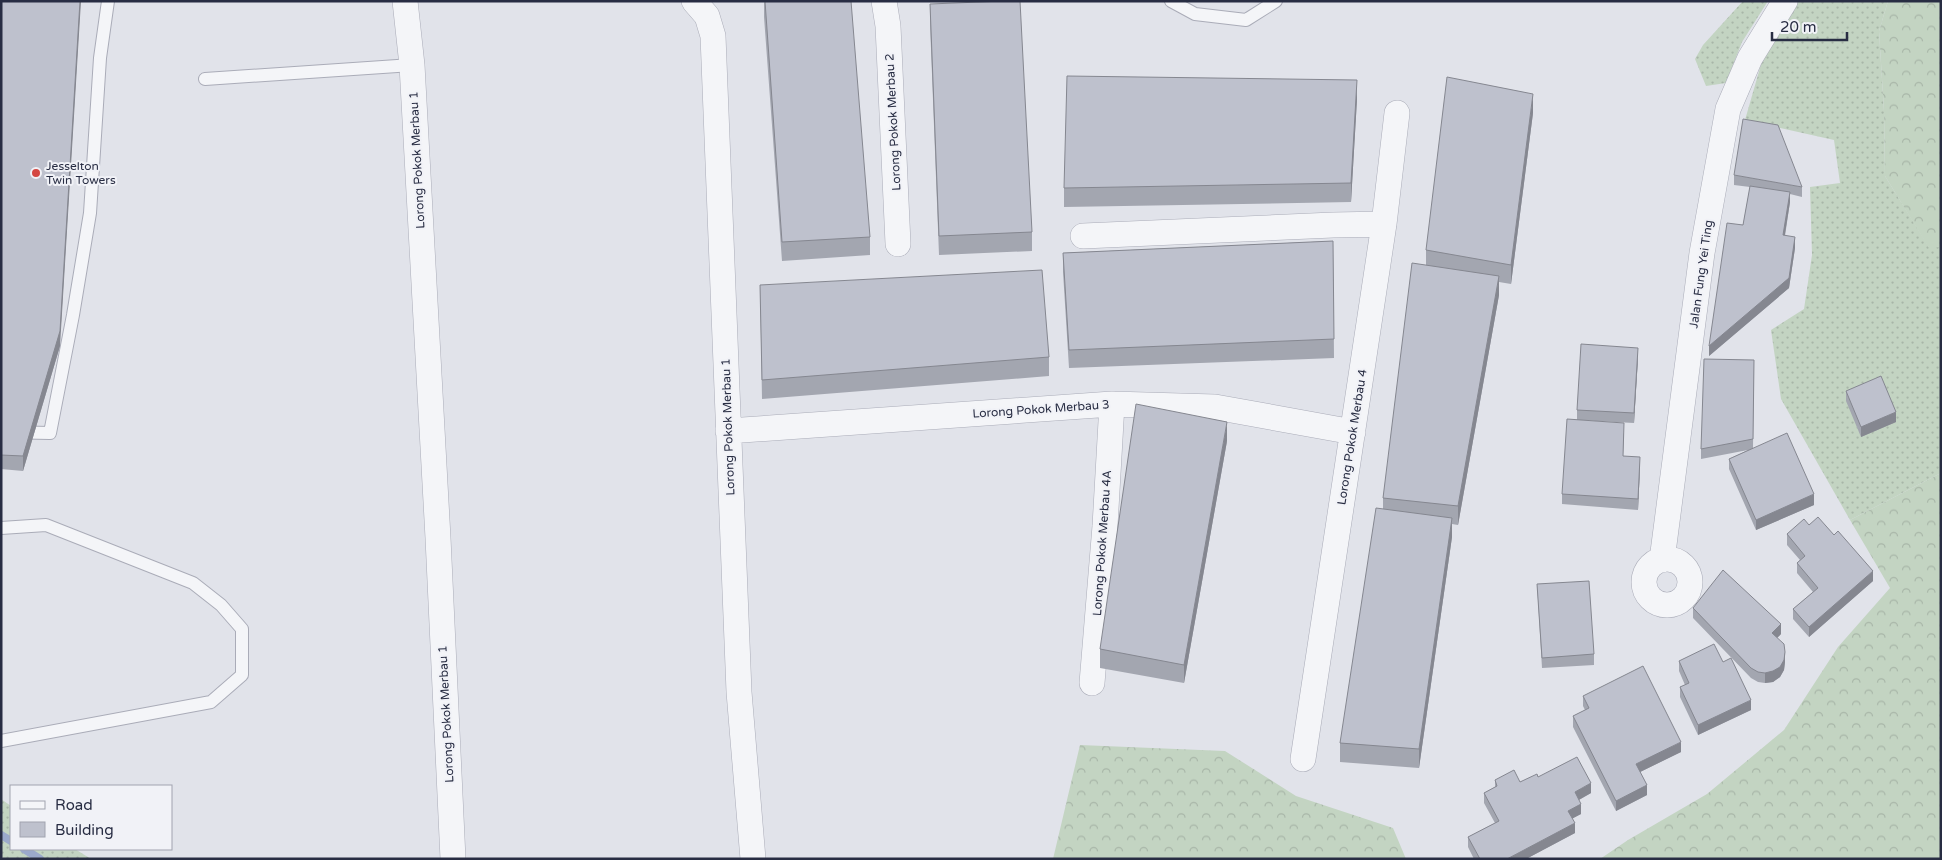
<svg xmlns="http://www.w3.org/2000/svg" width="1942" height="860" font-family="'Varela Round',sans-serif">
<style>
.grass{fill:url(#grass-dots)}
.forest{fill:url(#forest-crowns)}
.lines{fill:none;stroke-linecap:round;stroke-linejoin:round}
.stream{stroke:#9ba9cb;stroke-width:8}
.service-casing{stroke:#aaacb8;stroke-width:14}
.minor-casing{stroke:#aaacb8;stroke-width:26}
.service{stroke:#f4f5f8;stroke-width:12}
.minor{stroke:#f4f5f8;stroke-width:25}
.wall{fill:#a3a6b0}
.shaded-wall{fill:#858790}
.building{fill:#bec1cd;stroke:#858790}
.poi-dot{fill:#d44742;stroke:#f1f2f7;stroke-width:2}
.labels{text-anchor:middle;dominant-baseline:central;stroke-width:4;stroke-linejoin:round;paint-order:stroke}
.street-label{font-size:12px;fill:#282d43;stroke:#f1f2f7}
.poi-label{font-size:12px;fill:#282d43;stroke:#f1f2f7;text-anchor:start}
</style>
<defs>
<pattern id="grass-dots" width="8" height="8" patternUnits="userSpaceOnUse" patternTransform="scale(1.25)"><rect width="8" height="8" fill="#c3d4c2"/><path d="M2 2h.1M6 6h.1" fill="none" stroke="#a8b6a8" stroke-width="1.8" stroke-linecap="round"/></pattern>
<pattern id="forest-crowns" width="20" height="18" patternUnits="userSpaceOnUse" patternTransform="scale(1.25)"><rect width="20" height="18" fill="#c3d4c2"/><path d="M2 6a3 3 0 1 1 6 0M12 15a3 3 0 1 1 6 0" fill="none" stroke="#a8b6a8"/></pattern>
</defs>
<rect width="100%" height="100%" fill="#e1e3ea"/>
<!-- grass -->
<path class="grass" d="M 1743,1 L 1768,1 L 1742,42 L 1726,83 L 1706,86 L 1695,59 L 1703,45 Z
M 1795,1 L 1888,1 L 1879,31 L 1884,111 L 1885,176 L 1929,247 L 1941,247 L 1941,473 L 1850,520 L 1781,399 L 1771,330 L 1804,309 L 1812,255 L 1810,187 L 1840,183 L 1834,140 L 1745,120 L 1764,54 Z
M 1,799 L 11,806 L 11,849 L 75,849 L 91,859 L 5,859 L 1,856 Z"/>
<!-- forest -->
<path class="forest" d="M 1888,1 L 1941,1 L 1941,247 L 1929,248 L 1885,176 L 1884,111 L 1879,31 Z
M 1941,473 L 1941,859 L 1600,859 L 1628,840 L 1707,794 L 1784,730 L 1838,647 L 1890,588 L 1850,520 Z
M 1080,745 L 1225,751 L 1296,796 L 1393,828 L 1406,859 L 1053,859 Z"/>
<g class="lines">
<!-- stream -->
<path class="stream" d="M 1,835 L 11,841
M 24,849 L 40,859"/>
<defs>
<path id="service" d="M 1171,1 L 1195,14 L 1246,20 L 1276,1
M 205,79 L 412,65
M 1,432 L 50,433 L 73,315 L 90,213 L 100,58 L 108,1
M 1,528 L 46,525 L 193,583 L 221,605 L 242,629 L 242,675 L 211,702 L 1,741"/>
<path id="minor" d="M 405,1 L 412,65 L 438,538 L 453,859
M 694,1 L 707,16 L 713,36 L 739,692 L 753,859
M 884,1 L 888,26 L 898,244
M 1083,236 L 1333,225 L 1384,224
M 728,431 L 1112,404 L 1215,407 L 1353,432
M1644 582a23 23 0 1 1 46 0a23 23 0 1 1-46 0Z
M 1662,560 L 1702,253 L 1728,109 L 1750,58 L 1785,1
M 1092,683 L 1105,526 L 1112,404
M 1303,759 L 1384,224 L 1397,113"/>
</defs>
<!-- service casing -->
<use href="#service" class="service-casing"/>
<!-- minor casing -->
<use href="#minor" class="minor-casing"/>
<!-- service -->
<use href="#service" class="service"/>
<!-- minor -->
<use href="#minor" class="minor"/>
</g>
<!-- wall -->
<path class="wall" d="M 1,1 L 60,346 L 23,471 L 1,469 Z
M 764,1 L 870,237 L 870,255 L 782,261 L 764,17 Z
M 930,4 L 1032,232 L 1032,251 L 939,255 L 930,23 Z
M 1357,99 L 1351,202 L 1064,207 L 1064,188 Z
M 1533,113 L 1511,284 L 1499,282 L 1499,295 L 1458,525 L 1452,524 L 1452,537 L 1419,768 L 1340,762 L 1340,743 L 1383,509 L 1383,498 L 1426,265 L 1426,250 Z
M 1734,175 L 1802,187 L 1802,197 L 1790,194 L 1790,202 L 1785,236 L 1795,248 L 1789,288 L 1709,356 L 1743,225 L 1750,187 L 1734,185 Z
M 1333,241 L 1334,358 L 1069,368 L 1063,272 L 1063,253 Z
M 760,285 L 1049,357 L 1049,376 L 762,399 Z
M 1638,358 L 1634,423 L 1577,420 L 1577,410 Z
M 1754,360 L 1753,448 L 1814,505 L 1756,530 L 1729,469 L 1729,459 L 1748,450 L 1701,459 L 1701,449 Z
M 1846,391 L 1896,422 L 1861,437 L 1846,401 Z
M 1624,433 L 1623,456 L 1640,467 L 1638,510 L 1562,504 L 1562,494 Z
M 1227,441 L 1184,683 L 1100,668 L 1100,649 Z
M 1809,525 L 1873,581 L 1809,637 L 1793,619 L 1793,609 L 1813,592 L 1797,573 L 1797,563 L 1800,560 L 1787,545 L 1787,534 Z
M 1537,584 L 1594,654 L 1594,665 L 1542,668 Z
M 1693,608 L 1781,634 L 1777,638 L 1785,662 L 1784,670 L 1780,677 L 1773,682 L 1765,683 L 1758,682 L 1751,678 L 1693,618 Z
M 1679,661 L 1723,662 L 1751,710 L 1698,735 L 1680,697 L 1680,687 L 1685,685 L 1679,671 Z
M 1583,696 L 1681,752 L 1640,772 L 1647,795 L 1616,811 L 1573,727 L 1573,716 L 1585,710 L 1583,706 Z
M 1538,777 L 1591,793 L 1579,800 L 1581,814 L 1572,818 L 1575,833 L 1526,859 L 1474,859 L 1468,847 L 1468,837 L 1495,823 L 1484,803 L 1484,793 L 1495,787 L 1495,780 L 1520,782 Z"/>
<!-- shaded-wall -->
<path class="shaded-wall" d="M 80,1 L 81,1 L 60,346 L 23,471 L 23,456 Z
M 1357,80 L 1357,99 L 1351,202 L 1351,183 Z
M 1533,94 L 1533,113 L 1511,284 L 1511,265 Z
M 1790,192 L 1790,202 L 1783,246 L 1783,235 Z
M 1795,237 L 1795,248 L 1789,288 L 1709,356 L 1709,346 Z
M 1499,276 L 1499,295 L 1458,525 L 1458,506 Z
M 1638,348 L 1638,358 L 1634,423 L 1634,413 Z
M 1896,412 L 1896,422 L 1861,437 L 1861,427 Z
M 1227,422 L 1227,441 L 1184,683 L 1184,665 Z
M 1640,457 L 1640,467 L 1638,510 L 1638,499 Z
M 1814,494 L 1814,505 L 1756,530 L 1756,520 Z
M 1452,518 L 1452,537 L 1419,768 L 1419,749 Z
M 1873,571 L 1873,581 L 1809,637 L 1809,627 Z
M 1781,624 L 1781,634 L 1772,643 L 1772,633 Z
M 1785,652 L 1785,662 L 1784,670 L 1780,677 L 1773,682 L 1765,683 L 1765,673 Z
M 1751,700 L 1751,710 L 1698,735 L 1698,725 Z
M 1681,742 L 1681,752 L 1636,774 L 1636,764 Z
M 1591,783 L 1591,793 L 1575,802 L 1575,792 Z
M 1647,785 L 1647,795 L 1616,811 L 1616,801 Z
M 1581,804 L 1581,814 L 1568,821 L 1568,811 Z
M 1575,823 L 1575,833 L 1526,859 L 1507,859 Z"/>
<!-- building -->
<path class="building" d="M 1,1 L 80,1 L 60,331 L 23,456 L 1,455 Z
M 765,1 L 851,1 L 870,237 L 782,242 Z
M 1004,1 L 1020,1 L 1032,232 L 939,236 L 930,4 Z
M 1067,76 L 1357,80 L 1351,183 L 1064,188 Z
M 1447,77 L 1533,94 L 1511,265 L 1426,250 Z
M 1743,119 L 1778,125 L 1802,187 L 1734,175 Z
M 1750,186 L 1790,192 L 1783,235 L 1795,237 L 1789,278 L 1709,346 L 1727,223 L 1743,225 Z
M 1333,241 L 1334,339 L 1069,350 L 1063,253 Z
M 1412,263 L 1499,276 L 1458,506 L 1383,498 Z
M 1042,270 L 1049,357 L 762,380 L 760,285 Z
M 1581,344 L 1638,348 L 1634,413 L 1577,410 Z
M 1704,359 L 1754,360 L 1753,439 L 1701,449 Z
M 1881,376 L 1896,412 L 1861,427 L 1846,391 Z
M 1136,404 L 1227,422 L 1184,665 L 1100,649 Z
M 1567,419 L 1624,423 L 1623,456 L 1640,457 L 1638,499 L 1562,494 Z
M 1787,433 L 1814,494 L 1756,520 L 1729,459 Z
M 1376,508 L 1452,518 L 1419,749 L 1340,743 Z
M 1818,517 L 1834,535 L 1838,531 L 1873,571 L 1809,627 L 1793,609 L 1818,588 L 1797,563 L 1805,556 L 1787,534 L 1804,519 L 1809,525 Z
M 1723,570 L 1781,624 L 1772,633 L 1784,644 L 1785,652 L 1784,660 L 1780,667 L 1773,671 L 1765,673 L 1758,672 L 1751,668 L 1693,608 Z
M 1589,581 L 1594,654 L 1542,658 L 1537,584 Z
M 1714,644 L 1723,662 L 1731,658 L 1751,700 L 1698,725 L 1680,687 L 1689,683 L 1679,661 Z
M 1643,666 L 1681,742 L 1636,764 L 1647,785 L 1616,801 L 1573,716 L 1589,708 L 1583,696 Z
M 1577,757 L 1591,783 L 1575,792 L 1581,804 L 1568,811 L 1575,823 L 1507,859 L 1480,859 L 1468,837 L 1499,821 L 1484,793 L 1497,786 L 1495,780 L 1514,770 L 1520,782 L 1537,774 L 1538,777 Z"/>
<!-- markers -->
<circle class="poi-dot" cx="36" cy="173" r="5"/>
<g class="labels">
<!-- street labels -->
<g class="street-label">
<text transform="translate(893 122) rotate(-93)">Lorong Pokok Merbau 2</text>
<text transform="translate(417 160) rotate(-93)">Lorong Pokok Merbau 1</text>
<text transform="translate(1701 274) rotate(-82)">Jalan Fung Yei Ting</text>
<text transform="translate(1041 409) rotate(-4)">Lorong Pokok Merbau 3</text>
<text transform="translate(728 427) rotate(-92)">Lorong Pokok Merbau 1</text>
<text transform="translate(1352 437) rotate(-81)">Lorong Pokok Merbau 4</text>
<text transform="translate(1102 543) rotate(-86)">Lorong Pokok Merbau 4A</text>
<text transform="translate(446 714) rotate(-93)">Lorong Pokok Merbau 1</text>
</g>
<!-- poi labels -->
<g class="poi-label">
<text x="46" y="166">Jesselton<tspan x="46" dy="14">Twin Towers</tspan></text>
</g>
</g>
<!-- border -->
<rect width="1942" height="860" fill="none" stroke="#282d43" stroke-width="5"/>
<!-- legend -->
<rect x="10" y="785" width="162" height="65" fill="#f1f2f7" stroke="#a1a3af"/>
<rect x="20" y="801" width="25" height="8" fill="#f4f5f8" stroke="#a1a3af"/>
<text x="55" y="810" font-size="15" fill="#282d43">Road</text>
<rect x="20" y="822" width="25" height="15" fill="#bec1cd" stroke="#a1a3af"/>
<text x="55" y="835" font-size="15" fill="#282d43">Building</text>
<!-- scale -->
<path d="M1772 32v8h75v-8" fill="none" stroke="#282d43" stroke-width="2.5"/>
<text x="1780" y="32" font-size="15" fill="#282d43" stroke="#f1f2f7" stroke-width="4" paint-order="stroke">20 m</text>
</svg>
